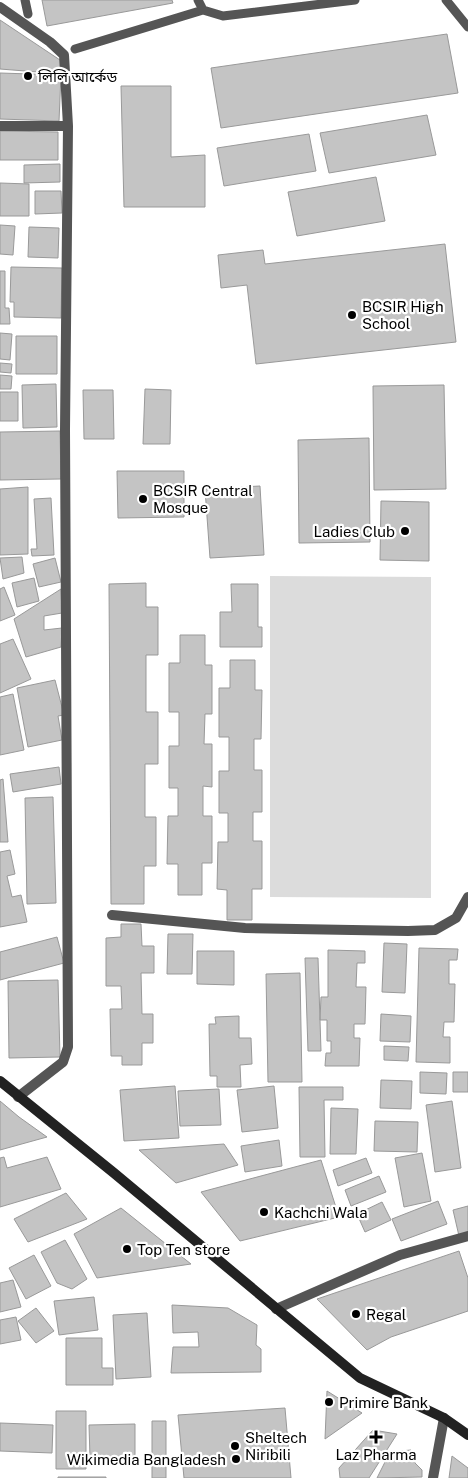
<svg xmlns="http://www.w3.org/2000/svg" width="468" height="1478" font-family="'Public Sans','Noto Sans Bengali',sans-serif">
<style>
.green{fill:#dcdcdc}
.building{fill:#c4c4c4;stroke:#999}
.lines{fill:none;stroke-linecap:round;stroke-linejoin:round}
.lane{stroke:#555;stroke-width:9}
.street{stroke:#555;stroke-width:10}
.secondary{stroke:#222;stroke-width:10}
.poi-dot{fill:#000;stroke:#fff;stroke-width:2}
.labels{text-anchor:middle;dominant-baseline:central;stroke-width:4.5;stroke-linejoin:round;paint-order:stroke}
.poi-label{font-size:15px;fill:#000;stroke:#fff;text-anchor:start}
</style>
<rect width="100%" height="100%" fill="#fff"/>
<!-- green -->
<path class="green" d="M 270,576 L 431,577 L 431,898 L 270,897 Z"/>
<!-- building -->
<path class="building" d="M 42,0 L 172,0 L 173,3 L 47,26 Z
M 0,20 L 63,62 L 63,74 L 0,69 Z
M 447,34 L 458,93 L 221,128 L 211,68 Z
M 0,73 L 61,75 L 59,121 L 0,119 Z
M 121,86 L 171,86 L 171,157 L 205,155 L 205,207 L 124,207 Z
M 427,115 L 436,155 L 329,173 L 320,133 Z
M 0,131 L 58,132 L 58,160 L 0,160 Z
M 309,134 L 316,171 L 224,186 L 217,148 Z
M 60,164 L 60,182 L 24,183 L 24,165 Z
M 376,177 L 385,221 L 297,236 L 288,192 Z
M 0,183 L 29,184 L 29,216 L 0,216 Z
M 35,191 L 61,191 L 62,213 L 35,214 Z
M 0,225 L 15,226 L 13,255 L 0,254 Z
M 29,227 L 59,228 L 58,258 L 28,257 Z
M 445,244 L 456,342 L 256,364 L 247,285 L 221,288 L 218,255 L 263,250 L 265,264 Z
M 11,267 L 62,268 L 61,318 L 14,317 L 14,302 L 10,302 Z
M 0,271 L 5,271 L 5,308 L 9,308 L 10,324 L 0,324 Z
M 0,333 L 12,334 L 10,360 L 0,359 Z
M 16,336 L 57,336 L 57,374 L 16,374 Z
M 0,363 L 12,364 L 11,373 L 0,372 Z
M 0,375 L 12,376 L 11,389 L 0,389 Z
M 56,384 L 57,427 L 23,428 L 22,385 Z
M 444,385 L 446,489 L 374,490 L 373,386 Z
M 145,389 L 171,390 L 170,444 L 143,444 Z
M 83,390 L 113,390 L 114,439 L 84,439 Z
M 0,392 L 18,392 L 18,421 L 0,421 Z
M 60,431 L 61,479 L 0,480 L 0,432 Z
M 369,438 L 370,542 L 299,543 L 298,440 Z
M 117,471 L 184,471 L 184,517 L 118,518 Z
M 260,486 L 264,555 L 210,558 L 205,489 Z
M 28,487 L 28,554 L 0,555 L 0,489 Z
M 51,498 L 54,555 L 32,556 L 31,549 L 37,549 L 34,499 Z
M 381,501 L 429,502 L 429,561 L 380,560 Z
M 22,557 L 24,573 L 3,579 L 0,558 Z
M 55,558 L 61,582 L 39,587 L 33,564 Z
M 34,578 L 39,601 L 17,607 L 12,583 Z
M 146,583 L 146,607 L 158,607 L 158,655 L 146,655 L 146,712 L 158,712 L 158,764 L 145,764 L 145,817 L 156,817 L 156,866 L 144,866 L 144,904 L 111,904 L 109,584 Z
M 231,584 L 258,584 L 258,627 L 262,627 L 262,647 L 220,647 L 220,612 L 232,612 Z
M 4,587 L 15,615 L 0,621 L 0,589 Z
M 61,589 L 62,613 L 44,616 L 44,630 L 62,628 L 61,647 L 26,657 L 14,619 Z
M 180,635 L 205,635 L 205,665 L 212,665 L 212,714 L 205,714 L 204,744 L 212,744 L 212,787 L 203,786 L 203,816 L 212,816 L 212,863 L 202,863 L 202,895 L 178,895 L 178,864 L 167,864 L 168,816 L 178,816 L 178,788 L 169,788 L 169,746 L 179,746 L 179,712 L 169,712 L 169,663 L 180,663 Z
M 13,639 L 31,679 L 0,693 L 0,644 Z
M 230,660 L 255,660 L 255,690 L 262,690 L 261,739 L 254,739 L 254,770 L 262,770 L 262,812 L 253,812 L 253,841 L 262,841 L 262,889 L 252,889 L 252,920 L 227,920 L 227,890 L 217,889 L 218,842 L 228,842 L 228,813 L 219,813 L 219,771 L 229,771 L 229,737 L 219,737 L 219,688 L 230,688 Z
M 55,680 L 64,715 L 58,716 L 62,740 L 28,747 L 17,688 Z
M 13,694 L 24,750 L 0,755 L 0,697 Z
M 59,767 L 61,784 L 13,792 L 10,774 Z
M 3,779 L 8,842 L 0,842 L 0,780 Z
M 53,797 L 56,903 L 27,904 L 25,798 Z
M 10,850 L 15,874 L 7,876 L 12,897 L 21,895 L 27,922 L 0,927 L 0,852 Z
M 121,924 L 141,924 L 142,946 L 154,946 L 154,973 L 141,973 L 142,1014 L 153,1014 L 153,1043 L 142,1043 L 142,1065 L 122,1065 L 122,1056 L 111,1056 L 110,1009 L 122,1009 L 121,986 L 106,986 L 106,938 L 121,937 Z
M 168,934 L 193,934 L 192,974 L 167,974 Z
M 57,937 L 64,963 L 0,980 L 0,952 Z
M 384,943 L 407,944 L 405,993 L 382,992 Z
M 419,948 L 458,949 L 457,960 L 449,960 L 449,984 L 455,984 L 454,1022 L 444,1022 L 443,1037 L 450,1037 L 450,1063 L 416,1062 Z
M 328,950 L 365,951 L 365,963 L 357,963 L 356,987 L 366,987 L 365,1024 L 354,1024 L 354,1038 L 360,1038 L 359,1066 L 325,1066 L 326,1053 L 331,1053 L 331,1041 L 327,1041 L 327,1020 L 320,1020 L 321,997 L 328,997 Z
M 197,951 L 234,951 L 234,985 L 197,984 Z
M 305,958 L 318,958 L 321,1051 L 308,1051 Z
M 300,973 L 302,1082 L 268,1082 L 266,974 Z
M 58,980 L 60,1057 L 9,1058 L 8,981 Z
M 381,1014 L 411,1016 L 410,1042 L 380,1041 Z
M 239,1016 L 239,1038 L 251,1038 L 252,1064 L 240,1065 L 241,1087 L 217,1087 L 217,1076 L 210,1076 L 209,1024 L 216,1024 L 215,1017 Z
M 384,1046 L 409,1047 L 408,1061 L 384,1060 Z
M 420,1072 L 447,1073 L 446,1094 L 420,1093 Z
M 453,1072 L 468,1072 L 468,1092 L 453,1092 Z
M 381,1080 L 412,1081 L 411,1109 L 380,1108 Z
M 175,1086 L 179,1138 L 124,1141 L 120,1090 Z
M 274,1086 L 278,1128 L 242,1132 L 237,1090 Z
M 299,1087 L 343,1087 L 343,1100 L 324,1100 L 325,1157 L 300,1157 Z
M 219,1089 L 221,1125 L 180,1126 L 178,1091 Z
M 0,1101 L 19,1117 L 47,1137 L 0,1150 Z
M 452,1101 L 461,1168 L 435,1172 L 426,1105 Z
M 331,1108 L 358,1109 L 356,1154 L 330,1154 Z
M 375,1121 L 418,1122 L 417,1152 L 374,1151 Z
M 279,1140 L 282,1166 L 245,1172 L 241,1146 Z
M 224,1144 L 238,1165 L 176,1183 L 139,1150 Z
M 422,1153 L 431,1201 L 404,1207 L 395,1158 Z
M 4,1157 L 7,1168 L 47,1157 L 61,1189 L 0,1207 L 0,1158 Z
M 366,1158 L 372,1173 L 338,1186 L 333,1170 Z
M 321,1160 L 339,1217 L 240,1241 L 201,1192 Z
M 379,1176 L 386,1192 L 351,1206 L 345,1190 Z
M 66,1193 L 87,1219 L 28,1242 L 14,1219 Z
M 438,1201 L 447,1224 L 401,1241 L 392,1219 Z
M 382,1202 L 391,1220 L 365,1232 L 357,1214 Z
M 468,1206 L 468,1233 L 459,1236 L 453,1210 Z
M 121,1208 L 191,1264 L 97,1278 L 74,1234 Z
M 65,1240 L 87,1279 L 72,1289 L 57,1283 L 41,1252 Z
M 459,1251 L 468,1278 L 468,1311 L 391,1337 L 367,1350 L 317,1299 Z
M 34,1255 L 51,1286 L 26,1299 L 9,1268 Z
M 13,1280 L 21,1307 L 0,1312 L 0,1283 Z
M 94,1297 L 98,1330 L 59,1335 L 54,1301 Z
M 172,1305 L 228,1308 L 257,1325 L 256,1345 L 261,1349 L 261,1372 L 171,1373 L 173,1347 L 199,1347 L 198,1332 L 173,1333 Z
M 36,1308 L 54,1331 L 36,1343 L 18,1321 Z
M 147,1313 L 151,1377 L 116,1379 L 113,1315 Z
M 16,1317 L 21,1340 L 0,1344 L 0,1320 Z
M 66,1338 L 102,1338 L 102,1368 L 113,1368 L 113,1385 L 66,1385 Z
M 327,1391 L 362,1413 L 325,1439 Z
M 285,1408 L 291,1478 L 184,1478 L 178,1415 Z
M 56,1411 L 86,1411 L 86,1469 L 56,1469 Z
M 152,1421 L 166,1421 L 166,1478 L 152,1478 Z
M 0,1423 L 53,1425 L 52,1453 L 0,1451 Z
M 135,1424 L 135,1457 L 90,1458 L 89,1425 Z
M 373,1430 L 397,1434 L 369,1478 L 340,1478 L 339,1468 Z
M 411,1450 L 415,1463 L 422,1470 L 422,1477 L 377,1478 L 390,1452 Z
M 452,1456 L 468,1468 L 468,1478 L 449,1478 Z
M 58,1477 L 106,1477 L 106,1478 L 58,1478 Z"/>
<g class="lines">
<!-- lane -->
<path class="lane" d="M 25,0 L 28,14
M 198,0 L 203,10 L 223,16 L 355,0
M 446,0 L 468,27
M 75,49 L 203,10"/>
<!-- street -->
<path class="street" d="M 0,7 L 50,42 L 64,55 L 68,126 L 65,430 L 68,1047 L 63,1062 L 18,1097
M 0,126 L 68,126
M 112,915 L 245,928 L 408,931 L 435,930 L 456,918 L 468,897
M 276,1309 L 400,1255 L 468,1236
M 433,1478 L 444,1418"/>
<!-- secondary -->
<path class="secondary" d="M 0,1081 L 114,1173 L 360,1378 L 444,1418 L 468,1435"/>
</g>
<!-- markers -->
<g class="poi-dot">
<circle cx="28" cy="76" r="5"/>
<circle cx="352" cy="315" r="5"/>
<circle cx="143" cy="499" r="5"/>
<circle cx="405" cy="531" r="5"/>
<circle cx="264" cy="1212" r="5"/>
<circle cx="127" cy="1249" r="5"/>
<circle cx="356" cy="1314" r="5"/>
<circle cx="329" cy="1402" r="5"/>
<path d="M373.5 1429.5h5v5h5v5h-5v5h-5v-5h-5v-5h5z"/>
<circle cx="235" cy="1446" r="5"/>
<circle cx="236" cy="1459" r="5"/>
</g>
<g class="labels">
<!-- poi labels -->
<g class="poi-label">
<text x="38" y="76">লিলি আর্কেড</text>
<text x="362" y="306">BCSIR High<tspan x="362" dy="17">School</tspan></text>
<text x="153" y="490">BCSIR Central<tspan x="153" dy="17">Mosque</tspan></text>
<text x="395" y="531" text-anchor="end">Ladies Club</text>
<text x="274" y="1212">Kachchi Wala</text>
<text x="137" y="1249">Top Ten store</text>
<text x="366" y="1314">Regal</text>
<text x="339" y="1402">Primire Bank</text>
<text x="245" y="1437">Sheltech<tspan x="245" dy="17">Niribili</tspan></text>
<text x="376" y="1454" text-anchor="middle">Laz Pharma</text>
<text x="226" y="1459" text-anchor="end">Wikimedia Bangladesh</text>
</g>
</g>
</svg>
